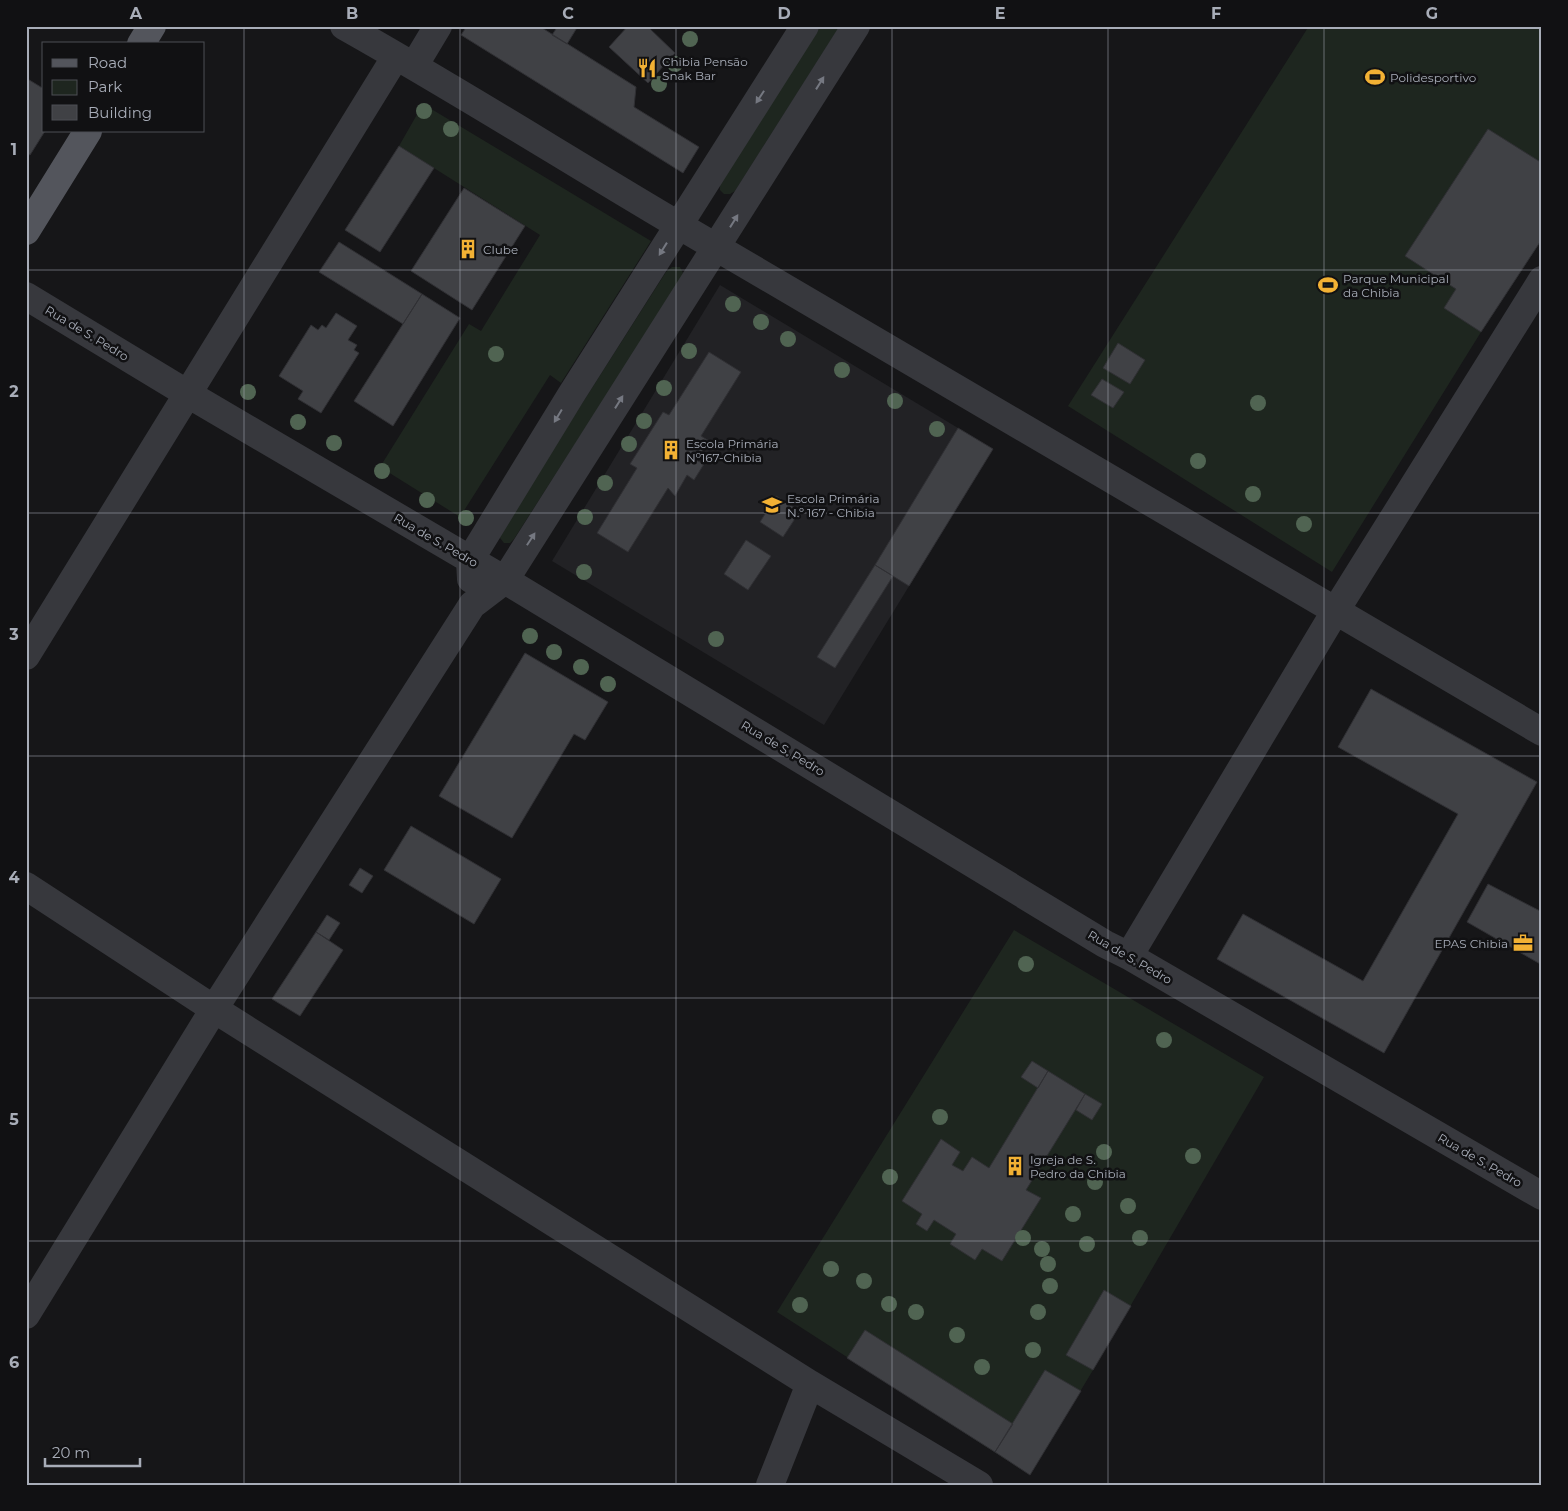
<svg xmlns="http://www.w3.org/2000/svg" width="1568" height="1511" font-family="Montserrat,sans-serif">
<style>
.built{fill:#222225}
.green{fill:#1e261f}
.building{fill:#404145;stroke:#303034}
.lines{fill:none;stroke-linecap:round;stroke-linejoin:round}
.minor{stroke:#37383d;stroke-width:28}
.major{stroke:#53555c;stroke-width:28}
.tree{fill:#506452}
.oneway{fill:#757881}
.grid{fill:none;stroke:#a8adb8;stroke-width:1;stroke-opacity:0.55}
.labels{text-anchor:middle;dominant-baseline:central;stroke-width:5;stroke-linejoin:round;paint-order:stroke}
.poi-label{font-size:12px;fill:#a8adb8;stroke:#111113;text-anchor:start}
.street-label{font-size:12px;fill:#a8adb8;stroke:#111113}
.neatline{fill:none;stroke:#a8adb8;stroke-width:2}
.grid-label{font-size:16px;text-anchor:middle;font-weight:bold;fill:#a8adb8}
</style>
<rect width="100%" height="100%" fill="#161618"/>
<!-- built -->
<path class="built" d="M 720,285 L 993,449 L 824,725 L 552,561 Z"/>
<!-- green -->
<path class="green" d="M 821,26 L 840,26 L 735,191 L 730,194 L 724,194 L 720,190 L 720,184 Z
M 1309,26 L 1542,26 L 1542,239 L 1481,332 L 1332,572 L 1068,406 Z
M 423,104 L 651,241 L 561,383 L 550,375 L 460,517 L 380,467 L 469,324 L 481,331 L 540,235 L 399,146 Z
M 672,267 L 680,267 L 683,273 L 681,279 L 514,539 L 510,543 L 504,543 L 500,538 L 500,532 L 666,272 Z
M 1014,930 L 1264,1077 L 1093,1370 L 1030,1475 L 777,1312 Z"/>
<!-- building -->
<path class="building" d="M 467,26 L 539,26 L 636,87 L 634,107 L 699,147 L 683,173 L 461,35 Z
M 558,26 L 578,26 L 567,44 L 552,35 Z
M 628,26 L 647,26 L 675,53 L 648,83 L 609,47 Z
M 26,78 L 44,89 L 45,131 L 30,155 L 26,153 Z
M 1488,129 L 1542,163 L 1542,239 L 1481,332 L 1444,308 L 1456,289 L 1405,256 Z
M 399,146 L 434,168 L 380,252 L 345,230 Z
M 464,188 L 525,226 L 472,310 L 411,271 Z
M 339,242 L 422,294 L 403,324 L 319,272 Z
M 422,294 L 460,318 L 393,426 L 354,401 Z
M 336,313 L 357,326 L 348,340 L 357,345 L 354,350 L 359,353 L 321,413 L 298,399 L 303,391 L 279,376 L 311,325 L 318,330 L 322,325 L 326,328 Z
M 1118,343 L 1145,360 L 1130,384 L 1103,368 Z
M 709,352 L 741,372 L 701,436 L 709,441 L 696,460 L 704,464 L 694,480 L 687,475 L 675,496 L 668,488 L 628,552 L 597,533 L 637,468 L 630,464 L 663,412 L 669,415 Z
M 1102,379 L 1124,392 L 1113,408 L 1091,395 Z
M 958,428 L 993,449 L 909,586 L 875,565 Z
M 776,496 L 800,511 L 783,537 L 760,522 Z
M 746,540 L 771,556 L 748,590 L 724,574 Z
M 875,565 L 893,576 L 835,668 L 817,657 Z
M 525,653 L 608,702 L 585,740 L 574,734 L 512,838 L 439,796 Z
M 1371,689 L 1537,782 L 1384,1053 L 1217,959 L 1243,914 L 1363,981 L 1458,814 L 1338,747 Z
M 411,826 L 501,879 L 474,924 L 384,870 Z
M 360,868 L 373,876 L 362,893 L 349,885 Z
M 1488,884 L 1542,912 L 1542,965 L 1467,922 Z
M 327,915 L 340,923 L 329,940 L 316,932 Z
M 316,932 L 343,950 L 300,1016 L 272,999 Z
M 1032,1061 L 1048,1071 L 1038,1088 L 1021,1077 Z
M 1048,1071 L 1085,1094 L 1026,1190 L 1041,1198 L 1002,1261 L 982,1249 L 975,1260 L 950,1244 L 956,1234 L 934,1220 L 927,1231 L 916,1224 L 922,1214 L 902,1201 L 941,1139 L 960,1152 L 952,1165 L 963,1171 L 972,1157 L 989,1168 Z
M 1085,1094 L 1102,1104 L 1092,1120 L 1076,1110 Z
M 1104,1290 L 1131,1306 L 1093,1370 L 1066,1355 Z
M 865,1330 L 1013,1424 L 995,1452 L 847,1358 Z
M 1045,1370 L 1081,1391 L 1030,1475 L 995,1452 Z"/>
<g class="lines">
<!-- minor -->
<path class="minor" d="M 344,26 C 458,90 568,160 680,226 C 967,396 1255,562 1542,732
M 414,66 L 438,26
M 26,296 L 188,394 L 505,580 L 1105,944 L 1129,956 L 1542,1196
M 471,579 L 470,560 L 571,395 L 805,26
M 26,656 L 396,56
M 26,886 L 214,1009 L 810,1384
M 1129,956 L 1336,610 L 1542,280
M 26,1315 L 214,1009 L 472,605 L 505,580 L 856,26
M 770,1485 L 810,1384 L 979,1485"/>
<!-- major -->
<path class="major" d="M 141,44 L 152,26
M 26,231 L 88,131"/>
</g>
<!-- trees -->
<g class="tree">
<circle cx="690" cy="39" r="8"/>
<circle cx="675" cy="64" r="8"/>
<circle cx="659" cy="84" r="8"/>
<circle cx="424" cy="111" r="8"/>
<circle cx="451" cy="129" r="8"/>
<circle cx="733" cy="304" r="8"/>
<circle cx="761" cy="322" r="8"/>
<circle cx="788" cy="339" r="8"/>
<circle cx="689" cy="351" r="8"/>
<circle cx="496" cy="354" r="8"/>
<circle cx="842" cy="370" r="8"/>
<circle cx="664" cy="388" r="8"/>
<circle cx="248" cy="392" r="8"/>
<circle cx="895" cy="401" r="8"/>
<circle cx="1258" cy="403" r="8"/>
<circle cx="644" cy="421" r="8"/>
<circle cx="298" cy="422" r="8"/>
<circle cx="937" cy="429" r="8"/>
<circle cx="334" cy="443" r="8"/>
<circle cx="629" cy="444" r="8"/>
<circle cx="1198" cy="461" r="8"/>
<circle cx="382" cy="471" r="8"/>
<circle cx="605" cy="483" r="8"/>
<circle cx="1253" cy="494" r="8"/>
<circle cx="427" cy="500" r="8"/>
<circle cx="585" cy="517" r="8"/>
<circle cx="466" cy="518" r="8"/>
<circle cx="1304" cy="524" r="8"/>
<circle cx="584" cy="572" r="8"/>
<circle cx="530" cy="636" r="8"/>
<circle cx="716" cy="639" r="8"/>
<circle cx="554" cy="652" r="8"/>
<circle cx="581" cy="667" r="8"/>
<circle cx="608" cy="684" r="8"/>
<circle cx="1026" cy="964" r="8"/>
<circle cx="1164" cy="1040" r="8"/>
<circle cx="940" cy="1117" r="8"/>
<circle cx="1104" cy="1152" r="8"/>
<circle cx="1193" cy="1156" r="8"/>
<circle cx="890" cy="1177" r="8"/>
<circle cx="1095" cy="1182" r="8"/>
<circle cx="1128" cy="1206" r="8"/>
<circle cx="1073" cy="1214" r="8"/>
<circle cx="1023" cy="1238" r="8"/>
<circle cx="1140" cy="1238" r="8"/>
<circle cx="1087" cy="1244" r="8"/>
<circle cx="1042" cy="1249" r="8"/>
<circle cx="1048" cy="1264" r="8"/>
<circle cx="831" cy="1269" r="8"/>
<circle cx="864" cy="1281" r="8"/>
<circle cx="1050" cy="1286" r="8"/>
<circle cx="889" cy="1304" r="8"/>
<circle cx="800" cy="1305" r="8"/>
<circle cx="916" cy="1312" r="8"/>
<circle cx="1038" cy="1312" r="8"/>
<circle cx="957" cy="1335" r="8"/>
<circle cx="1033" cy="1350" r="8"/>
<circle cx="982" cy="1367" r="8"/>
</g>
<!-- one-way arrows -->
<defs><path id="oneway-solid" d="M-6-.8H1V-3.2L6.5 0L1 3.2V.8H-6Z" transform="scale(1.25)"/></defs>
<g class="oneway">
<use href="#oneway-solid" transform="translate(820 83) rotate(-58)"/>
<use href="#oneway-solid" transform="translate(760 97) rotate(123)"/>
<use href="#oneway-solid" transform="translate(734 221) rotate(-58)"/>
<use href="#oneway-solid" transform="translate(663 249) rotate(122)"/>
<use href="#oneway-solid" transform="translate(619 402) rotate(-58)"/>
<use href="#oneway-solid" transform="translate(558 416) rotate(121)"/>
<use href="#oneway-solid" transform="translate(531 539) rotate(-57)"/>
</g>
<!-- grid -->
<path class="grid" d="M 244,26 L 244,1485M 460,26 L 460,1485M 676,26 L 676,1485M 892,26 L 892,1485M 1108,26 L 1108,1485M 1324,26 L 1324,1485M 26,270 L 1542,270M 26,513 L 1542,513M 26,756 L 1542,756M 26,998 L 1542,998M 26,1241 L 1542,1241"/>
<!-- icons -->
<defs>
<symbol id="restaurant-bare" viewBox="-9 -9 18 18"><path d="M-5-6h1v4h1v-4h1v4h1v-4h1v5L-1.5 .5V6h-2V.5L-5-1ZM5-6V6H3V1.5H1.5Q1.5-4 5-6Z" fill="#f2b134" stroke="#111113" stroke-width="2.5" paint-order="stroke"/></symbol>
<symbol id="stadium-bare" viewBox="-9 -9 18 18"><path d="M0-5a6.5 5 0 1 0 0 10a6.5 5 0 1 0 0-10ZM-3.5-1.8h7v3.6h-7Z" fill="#f2b134" stroke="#111113" stroke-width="2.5" paint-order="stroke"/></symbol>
<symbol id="building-bare" viewBox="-9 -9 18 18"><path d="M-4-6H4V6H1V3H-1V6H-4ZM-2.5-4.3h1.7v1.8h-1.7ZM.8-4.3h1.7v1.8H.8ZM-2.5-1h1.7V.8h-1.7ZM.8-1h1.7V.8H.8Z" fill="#f2b134" stroke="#111113" stroke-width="2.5" paint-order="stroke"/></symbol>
<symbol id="school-bare" viewBox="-9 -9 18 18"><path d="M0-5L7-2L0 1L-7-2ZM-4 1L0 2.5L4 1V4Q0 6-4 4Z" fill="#f2b134" stroke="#111113" stroke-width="2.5" paint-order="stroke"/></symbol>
<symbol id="office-bare" viewBox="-9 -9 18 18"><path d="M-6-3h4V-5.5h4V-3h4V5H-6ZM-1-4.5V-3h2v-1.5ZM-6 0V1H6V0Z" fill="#f2b134" stroke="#111113" stroke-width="2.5" paint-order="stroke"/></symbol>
</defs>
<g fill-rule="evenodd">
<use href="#restaurant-bare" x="633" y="54" width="28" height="28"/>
<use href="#stadium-bare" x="1361" y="63" width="28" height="28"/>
<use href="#building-bare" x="454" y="235" width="28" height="28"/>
<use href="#stadium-bare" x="1314" y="271" width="28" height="28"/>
<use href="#building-bare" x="657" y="436" width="28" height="28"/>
<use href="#school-bare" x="758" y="491" width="28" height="28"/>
<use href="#office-bare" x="1509" y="929" width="28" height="28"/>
<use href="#building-bare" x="1001" y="1152" width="28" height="28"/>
</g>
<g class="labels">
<!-- poi labels -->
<g class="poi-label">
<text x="662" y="61">Chibia Pensão<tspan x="662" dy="14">Snak Bar</tspan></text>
<text x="1390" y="77">Polidesportivo</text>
<text x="483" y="249">Clube</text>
<text x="1343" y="278">Parque Municipal<tspan x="1343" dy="14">da Chibia</tspan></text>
<text x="686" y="443">Escola Primária<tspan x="686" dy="14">N⁰167-Chibia</tspan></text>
<text x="787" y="498">Escola Primária<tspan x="787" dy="14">N.º 167 - Chibia</tspan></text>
<text x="1508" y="943" text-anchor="end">EPAS Chibia</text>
<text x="1030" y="1159">Igreja de S.<tspan x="1030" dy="14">Pedro da Chibia</tspan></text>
</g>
<!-- street labels -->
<g class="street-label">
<text transform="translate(87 333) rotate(31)">Rua de S. Pedro</text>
<text transform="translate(436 540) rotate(30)">Rua de S. Pedro</text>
<text transform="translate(783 748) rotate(31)">Rua de S. Pedro</text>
<text transform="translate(1130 957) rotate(30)">Rua de S. Pedro</text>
<text transform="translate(1480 1160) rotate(30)">Rua de S. Pedro</text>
</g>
</g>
<!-- border -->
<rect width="1568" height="1511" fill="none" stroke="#111113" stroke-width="55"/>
<!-- legend -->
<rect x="42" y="42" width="162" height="90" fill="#111113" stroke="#4d4f55"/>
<rect x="52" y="59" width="25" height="8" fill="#53555c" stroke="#4d4f55"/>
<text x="88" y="68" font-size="15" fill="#a8adb8">Road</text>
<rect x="52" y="80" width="25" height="15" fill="#1e261f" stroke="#4d4f55"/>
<text x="88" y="92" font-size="15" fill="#a8adb8">Park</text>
<rect x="52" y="105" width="25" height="15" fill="#404145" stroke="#4d4f55"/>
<text x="88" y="118" font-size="15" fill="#a8adb8">Building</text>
<!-- scale -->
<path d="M45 1458v8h95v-8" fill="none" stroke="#a8adb8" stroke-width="2.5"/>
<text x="52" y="1458" font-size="15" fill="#a8adb8" stroke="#111113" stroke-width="4" paint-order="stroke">20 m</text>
<rect x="28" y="28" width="1512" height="1456" class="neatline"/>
<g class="grid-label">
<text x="136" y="19">A</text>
<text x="352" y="19">B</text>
<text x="568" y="19">C</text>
<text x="784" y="19">D</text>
<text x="1000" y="19">E</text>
<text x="1216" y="19">F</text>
<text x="1432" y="19">G</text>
<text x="14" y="155">1</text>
<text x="14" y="397">2</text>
<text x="14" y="640">3</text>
<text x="14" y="883">4</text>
<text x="14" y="1125">5</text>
<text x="14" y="1368">6</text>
</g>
</svg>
